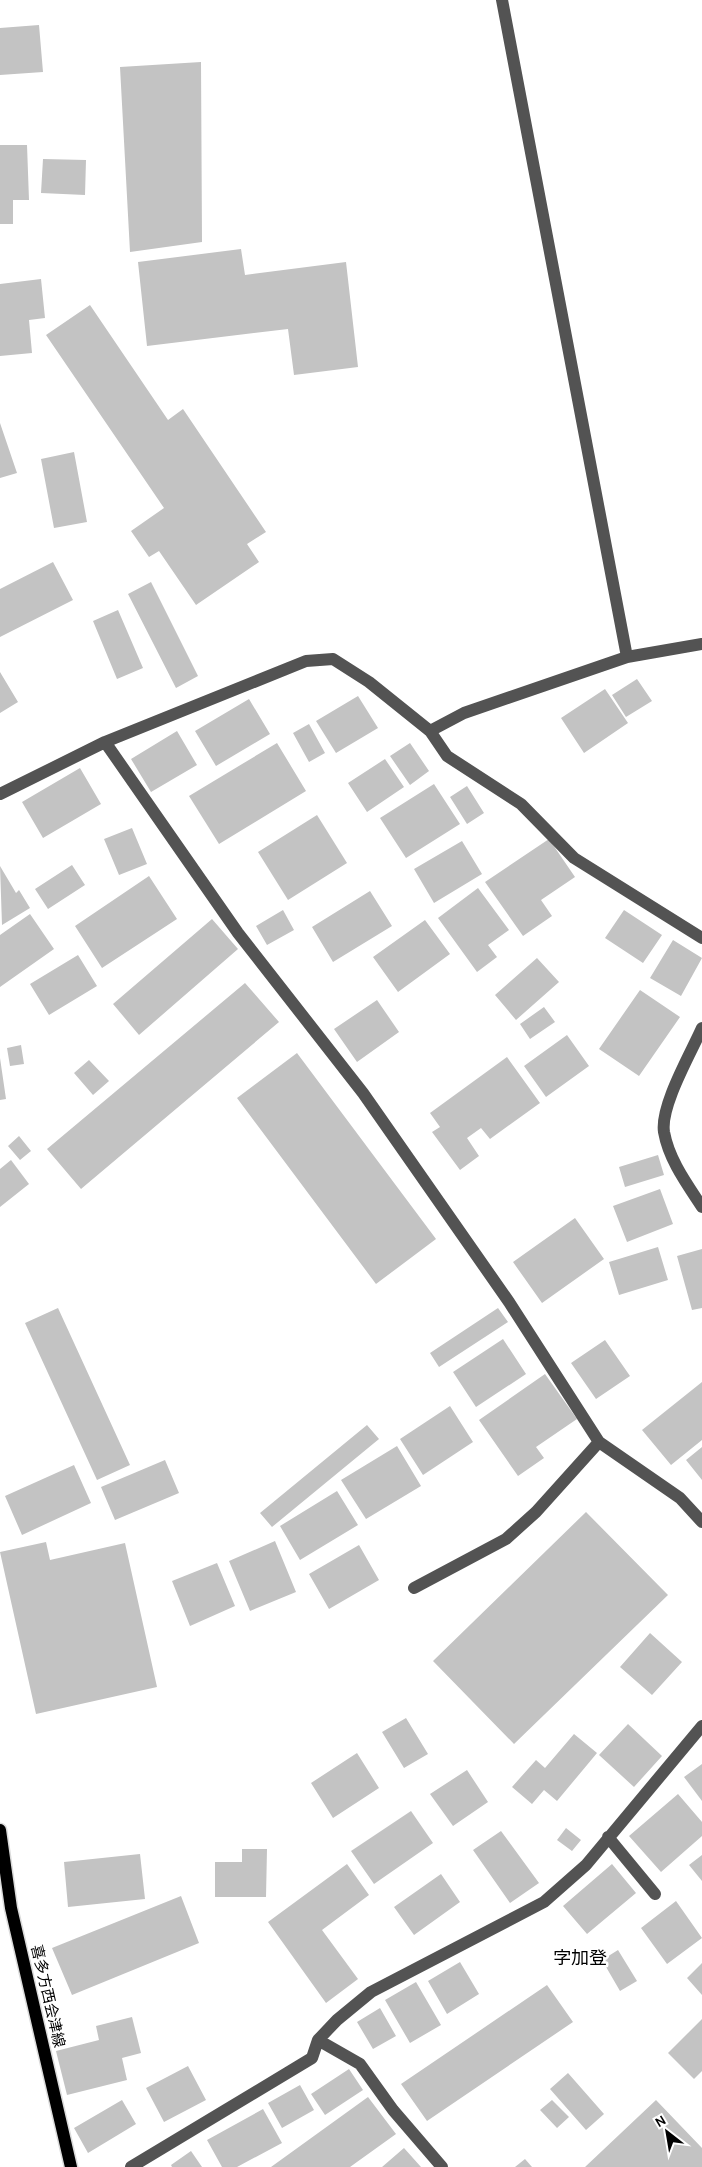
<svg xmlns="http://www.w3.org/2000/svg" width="702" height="2167" font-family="Karla,'Noto Sans JP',sans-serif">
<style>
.building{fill:#c3c3c3}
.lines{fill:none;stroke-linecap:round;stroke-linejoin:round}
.major-casing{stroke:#dbdbdb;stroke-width:15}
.minor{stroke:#535353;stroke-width:12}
.major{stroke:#000;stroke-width:12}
.labels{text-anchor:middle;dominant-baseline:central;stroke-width:5;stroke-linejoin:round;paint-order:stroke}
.street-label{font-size:15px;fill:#000;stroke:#fff}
.quarter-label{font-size:18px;fill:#000;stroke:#fff}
</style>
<rect width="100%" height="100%" fill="#fff"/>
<!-- building -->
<path class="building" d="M 39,25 L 43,72 L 0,75 L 0,28 Z
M 201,62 L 202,242 L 130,252 L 120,67 Z
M 0,145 L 27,145 L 29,200 L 13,200 L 13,224 L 0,224 Z
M 43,159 L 86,160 L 85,195 L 41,193 Z
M 241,249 L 245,275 L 346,262 L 358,367 L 294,375 L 288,329 L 147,346 L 138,262 Z
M 41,279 L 45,318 L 29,320 L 32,353 L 0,356 L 0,284 Z
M 90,305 L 168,420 L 183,409 L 266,532 L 247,544 L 259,562 L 196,605 L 159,551 L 149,557 L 131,531 L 164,508 L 46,335 Z
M 0,423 L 17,473 L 0,478 Z
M 74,452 L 87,522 L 54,528 L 41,459 Z
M 53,562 L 73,600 L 0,637 L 0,589 Z
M 151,582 L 198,676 L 176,688 L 128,594 Z
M 118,610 L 143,668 L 117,679 L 93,621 Z
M 0,672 L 18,702 L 0,713 Z
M 637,679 L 652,701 L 626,717 L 612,695 Z
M 605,689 L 628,723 L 584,753 L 561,718 Z
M 358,696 L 378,728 L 336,753 L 316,721 Z
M 249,699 L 270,734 L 216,766 L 195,731 Z
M 309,724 L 325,753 L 309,762 L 293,733 Z
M 177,731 L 197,765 L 151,792 L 131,759 Z
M 277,743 L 306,791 L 219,844 L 189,796 Z
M 410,743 L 429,771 L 410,785 L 390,756 Z
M 385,759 L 404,787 L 367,812 L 348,783 Z
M 80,768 L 101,804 L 43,838 L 22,802 Z
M 434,784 L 460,824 L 406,858 L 380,818 Z
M 467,786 L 484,813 L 467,824 L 450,797 Z
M 317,815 L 347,863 L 288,900 L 258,852 Z
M 132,828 L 147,864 L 119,875 L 104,839 Z
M 549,839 L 575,877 L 541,900 L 552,916 L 523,936 L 485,882 Z
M 462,841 L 482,874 L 434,903 L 414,869 Z
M 72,865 L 85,885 L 48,909 L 35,889 Z
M 0,866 L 16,893 L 19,890 L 30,908 L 2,925 Z
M 149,876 L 177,919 L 102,968 L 75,926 Z
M 478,888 L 509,930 L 488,945 L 497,957 L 477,972 L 438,918 Z
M 370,891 L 392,926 L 333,962 L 312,927 Z
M 283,910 L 294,930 L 267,945 L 256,926 Z
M 624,910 L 662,935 L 643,963 L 605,938 Z
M 30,914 L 54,949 L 0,987 L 0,935 Z
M 212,919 L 238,949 L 139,1035 L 113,1004 Z
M 425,920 L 450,954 L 398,992 L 373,957 Z
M 673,940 L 702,958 L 681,996 L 650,978 Z
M 78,955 L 97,986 L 49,1015 L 30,984 Z
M 537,958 L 559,982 L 516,1020 L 495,995 Z
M 245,983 L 279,1022 L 81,1189 L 47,1149 Z
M 640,990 L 680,1017 L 639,1076 L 599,1049 Z
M 377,1000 L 399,1032 L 357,1062 L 334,1029 Z
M 544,1007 L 555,1022 L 530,1039 L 520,1024 Z
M 567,1035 L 589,1066 L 546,1097 L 524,1066 Z
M 21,1045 L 24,1064 L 10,1066 L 7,1048 Z
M 297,1053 L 436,1239 L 376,1284 L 237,1098 Z
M 507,1057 L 540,1103 L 490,1139 L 481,1128 L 467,1138 L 479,1156 L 460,1170 L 432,1132 L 440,1127 L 430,1113 Z
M 0,1058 L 6,1099 L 0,1100 Z
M 89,1060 L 109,1081 L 93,1095 L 74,1073 Z
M 19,1136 L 31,1151 L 20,1160 L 8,1146 Z
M 658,1155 L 664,1175 L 625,1187 L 619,1167 Z
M 11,1160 L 29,1184 L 0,1207 L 0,1169 Z
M 660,1189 L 673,1224 L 627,1242 L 613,1206 Z
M 575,1218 L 604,1259 L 542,1303 L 513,1262 Z
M 658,1247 L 668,1280 L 619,1295 L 609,1262 Z
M 702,1249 L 702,1308 L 692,1310 L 677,1256 Z
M 58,1308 L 130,1465 L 97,1480 L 25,1323 Z
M 498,1308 L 508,1322 L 439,1367 L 430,1353 Z
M 503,1339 L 526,1374 L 476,1407 L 453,1372 Z
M 605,1340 L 630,1376 L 596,1399 L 571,1363 Z
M 545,1374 L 577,1419 L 536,1447 L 544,1458 L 518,1476 L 479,1420 Z
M 702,1382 L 702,1440 L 671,1465 L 642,1430 Z
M 450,1406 L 473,1442 L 423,1475 L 400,1439 Z
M 367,1425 L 379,1439 L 272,1527 L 260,1513 Z
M 397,1446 L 421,1486 L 366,1519 L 341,1480 Z
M 702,1447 L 702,1480 L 686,1460 Z
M 165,1460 L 179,1493 L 115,1520 L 101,1487 Z
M 74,1465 L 91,1503 L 22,1535 L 5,1496 Z
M 337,1491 L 358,1525 L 300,1560 L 280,1526 Z
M 586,1512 L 668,1595 L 514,1744 L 433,1661 Z
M 275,1541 L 296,1592 L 250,1611 L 229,1561 Z
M 46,1542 L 50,1560 L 125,1543 L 157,1687 L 36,1714 L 0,1552 Z
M 359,1545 L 379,1580 L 329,1609 L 309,1574 Z
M 217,1563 L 235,1606 L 190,1626 L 172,1581 Z
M 650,1633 L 682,1662 L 652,1695 L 620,1667 Z
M 406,1718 L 428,1754 L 404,1768 L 382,1732 Z
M 628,1724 L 662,1756 L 634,1787 L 599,1755 Z
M 574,1734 L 597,1753 L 557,1801 L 544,1790 L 532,1804 L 512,1787 L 536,1760 L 545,1768 Z
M 357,1753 L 379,1788 L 333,1818 L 311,1783 Z
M 702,1764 L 702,1801 L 684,1777 Z
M 467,1770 L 488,1802 L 453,1826 L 430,1794 Z
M 678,1794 L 702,1822 L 702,1836 L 661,1872 L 629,1836 Z
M 411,1811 L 433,1843 L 374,1884 L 351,1851 Z
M 566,1828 L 581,1840 L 572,1851 L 557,1840 Z
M 501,1831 L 539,1883 L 510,1903 L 473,1850 Z
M 242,1849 L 267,1849 L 266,1897 L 215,1897 L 215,1862 L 242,1862 Z
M 140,1854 L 145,1899 L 68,1907 L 64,1862 Z
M 702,1855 L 702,1881 L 689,1865 Z
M 347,1864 L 369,1895 L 322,1930 L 358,1979 L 326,2003 L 268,1922 Z
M 612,1864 L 636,1893 L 587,1934 L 563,1906 Z
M 441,1874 L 460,1902 L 414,1935 L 394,1907 Z
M 181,1896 L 199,1943 L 72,1995 L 52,1948 Z
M 676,1901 L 702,1938 L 667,1964 L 641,1928 Z
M 618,1950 L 637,1981 L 620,1991 L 602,1960 Z
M 460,1962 L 479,1994 L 447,2014 L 428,1981 Z
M 702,1963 L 702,1995 L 687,1978 Z
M 416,1982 L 441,2025 L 410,2043 L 385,2000 Z
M 547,1985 L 573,2022 L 427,2121 L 401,2084 Z
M 380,2008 L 396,2036 L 373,2049 L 357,2022 Z
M 132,2017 L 141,2053 L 122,2058 L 127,2080 L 67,2095 L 56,2051 L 99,2040 L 96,2026 Z
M 702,2019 L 702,2071 L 694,2079 L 668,2053 Z
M 188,2066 L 206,2100 L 164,2122 L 146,2088 Z
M 349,2069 L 363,2090 L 325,2115 L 311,2094 Z
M 568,2073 L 604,2114 L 586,2130 L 550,2089 Z
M 300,2085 L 314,2110 L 282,2128 L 268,2103 Z
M 368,2097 L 396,2134 L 350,2167 L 271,2167 Z
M 122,2100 L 136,2124 L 88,2153 L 74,2128 Z
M 552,2100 L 569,2117 L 557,2128 L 540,2110 Z
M 656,2100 L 702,2148 L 702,2167 L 585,2167 Z
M 263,2109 L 282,2143 L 237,2167 L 222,2167 L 207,2140 Z
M 404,2148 L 421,2167 L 382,2167 Z
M 191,2151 L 202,2167 L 172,2167 L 171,2165 Z
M 525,2159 L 532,2167 L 515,2167 Z"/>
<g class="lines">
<defs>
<path id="major" d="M 0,1830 L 11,1908 L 71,2167"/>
</defs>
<!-- major casing -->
<use href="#major" class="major-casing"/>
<!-- minor -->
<path class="minor" d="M 502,0 L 627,657
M 430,731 L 464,713 L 627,657 L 702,644
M 105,742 L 238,933 L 363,1093 L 509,1302 L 599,1442 L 680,1498 L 702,1522
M 0,794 L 105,742 L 306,661 L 333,659 L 369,682 L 430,731 L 447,756 L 521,804 L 574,858 L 702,938
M 702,1028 C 691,1053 660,1106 664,1132 C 669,1160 687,1184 702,1207
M 414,1588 L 506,1539 L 536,1512 L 599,1442
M 608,1837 L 655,1894
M 318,2040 L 337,2020 L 371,1992 L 544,1902 L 586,1865 L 702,1726
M 131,2167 L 312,2058 L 318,2040 L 360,2064 L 393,2110 L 442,2167"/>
<!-- major -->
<use href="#major" class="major"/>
</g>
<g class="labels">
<!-- street labels -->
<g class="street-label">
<text transform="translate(48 1996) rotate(77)">喜多方西会津線</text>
</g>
<!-- quarter labels -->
<g class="quarter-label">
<text x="580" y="1958">字加登</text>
</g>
</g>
<!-- north arrow -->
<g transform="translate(667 2132) rotate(329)" stroke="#ffffff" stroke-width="4" paint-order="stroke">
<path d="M0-4L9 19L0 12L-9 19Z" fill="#000000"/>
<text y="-8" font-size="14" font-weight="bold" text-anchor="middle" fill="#000000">N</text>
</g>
</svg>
